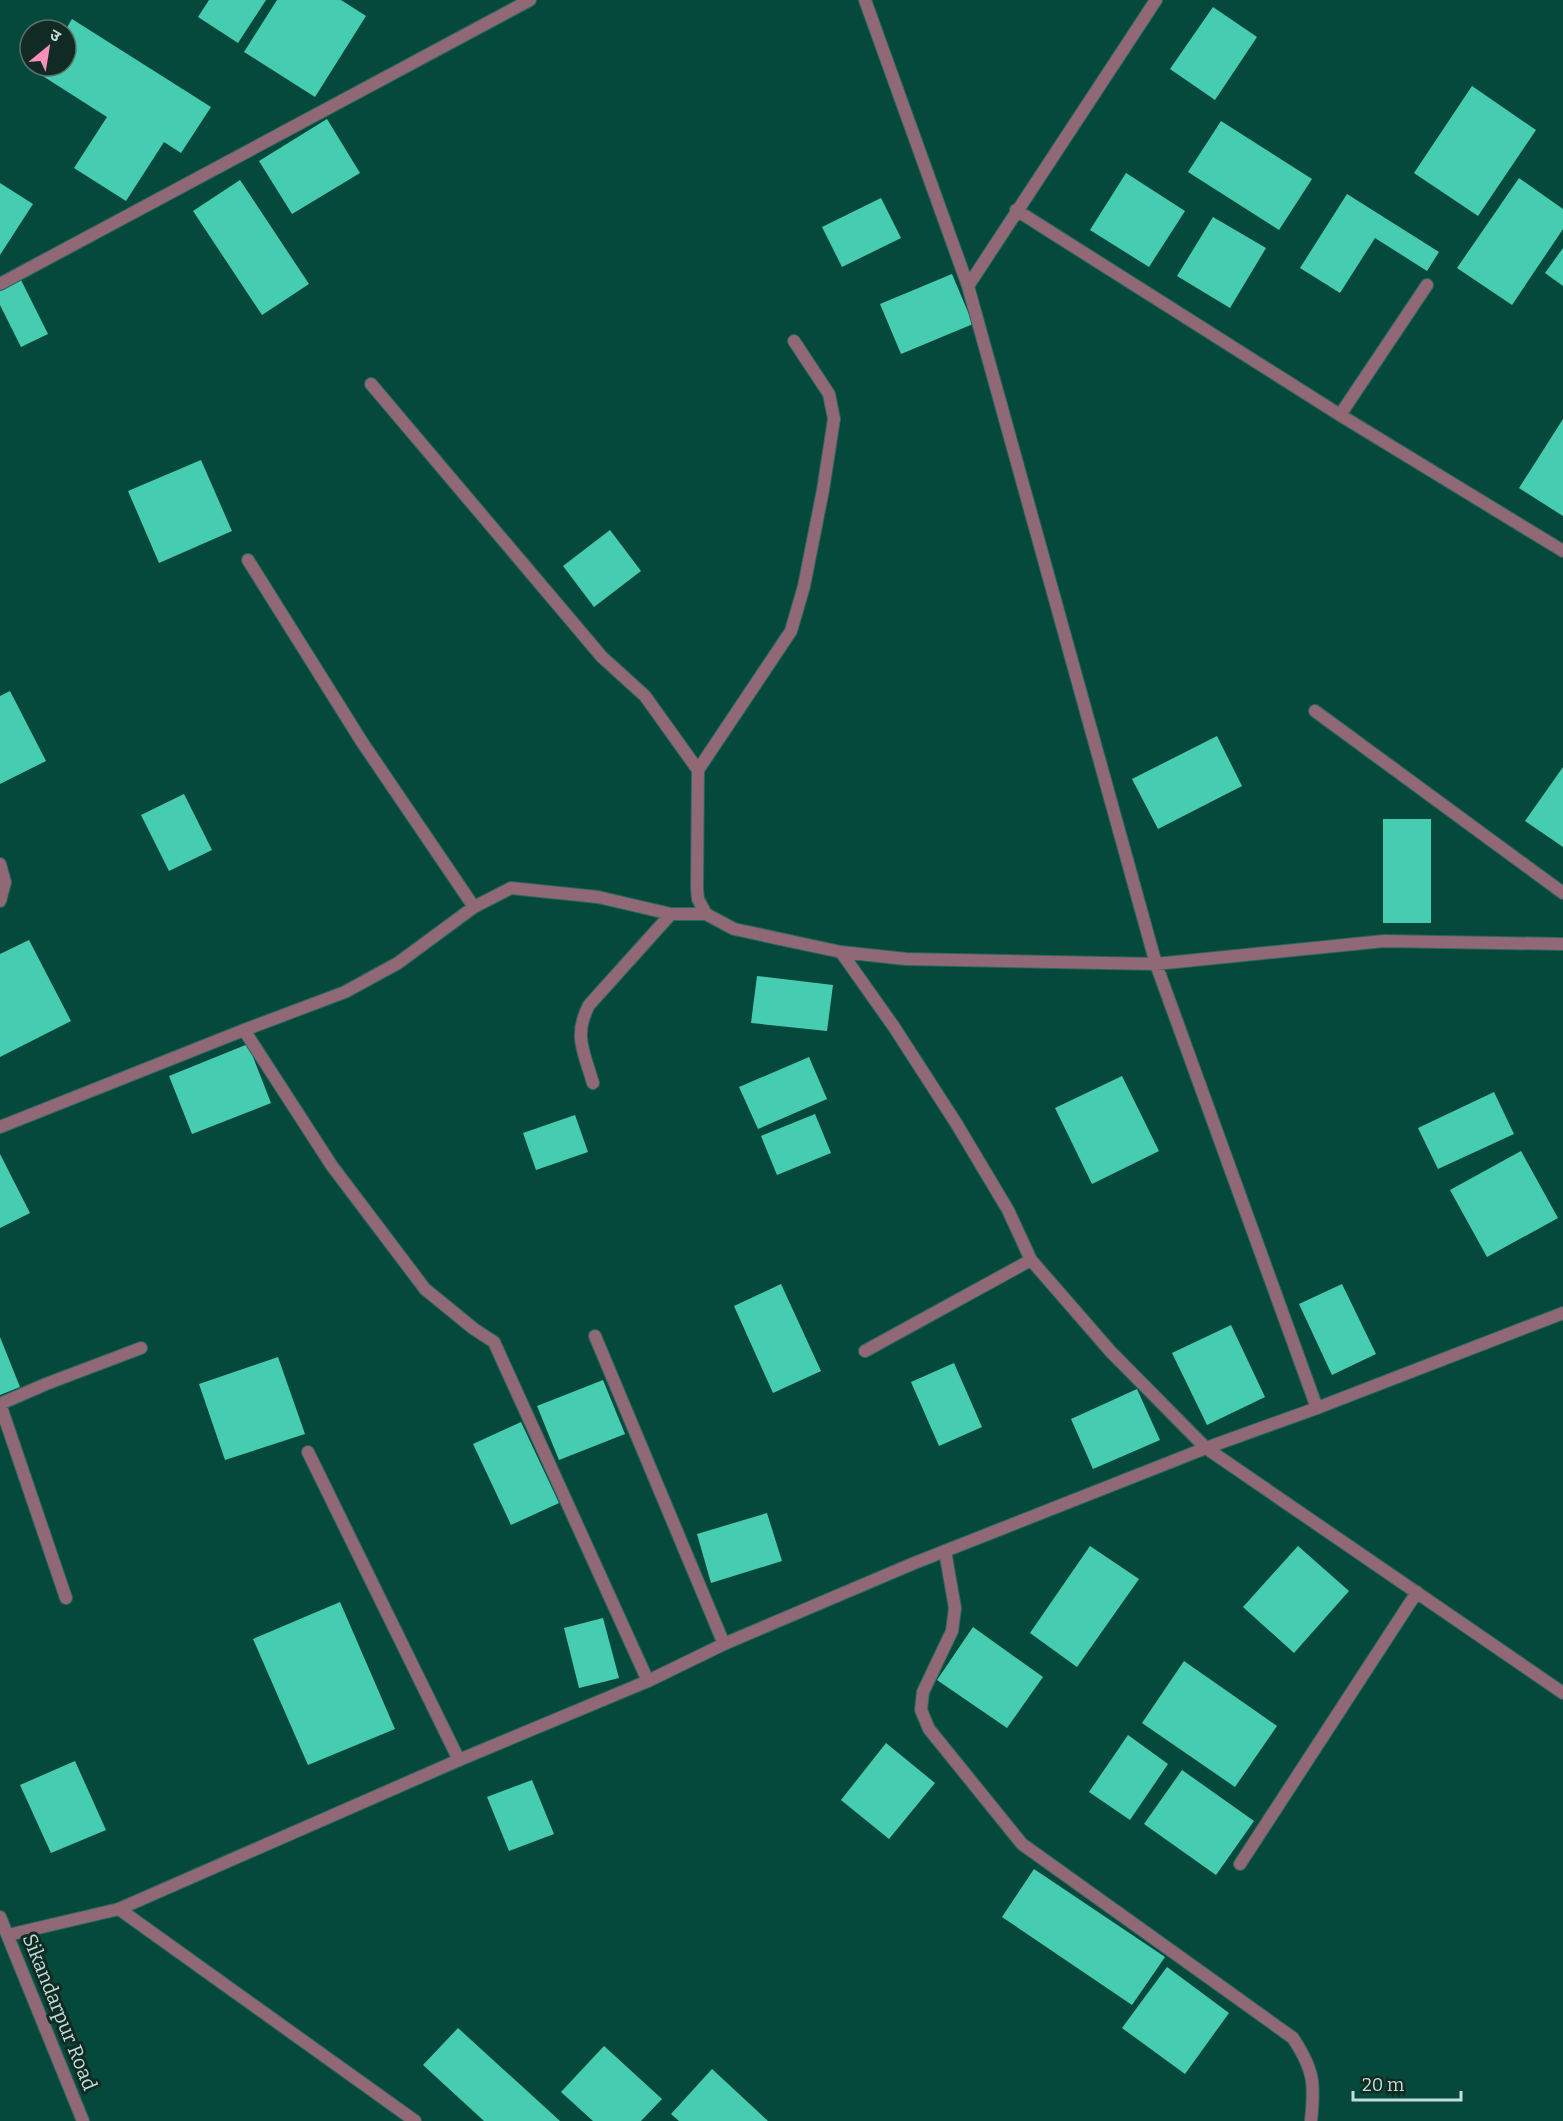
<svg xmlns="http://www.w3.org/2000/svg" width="1563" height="2121" font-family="Bitter,'Noto Sans Devanagari',serif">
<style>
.building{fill:#46cdb1}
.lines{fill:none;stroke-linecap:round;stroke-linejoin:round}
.minor-casing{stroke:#2b675b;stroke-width:14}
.tertiary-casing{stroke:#2b675b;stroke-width:14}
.minor{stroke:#916876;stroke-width:12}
.tertiary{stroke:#916876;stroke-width:12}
.labels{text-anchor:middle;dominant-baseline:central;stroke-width:6;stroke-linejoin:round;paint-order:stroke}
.street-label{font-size:20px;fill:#c1ded5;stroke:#112a24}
</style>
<rect width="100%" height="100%" fill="#05493d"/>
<!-- building -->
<path class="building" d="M 209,0 L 266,0 L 238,43 L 198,17 Z
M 277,0 L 341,0 L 366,16 L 315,97 L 244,52 Z
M 1213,7 L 1257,37 L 1215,100 L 1170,69 Z
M 72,19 L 211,107 L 181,153 L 164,142 L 126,201 L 74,168 L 107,117 L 38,73 L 42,66 L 66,66 L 66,29 Z
M 1472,86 L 1536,130 L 1478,216 L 1414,173 Z
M 327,119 L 360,173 L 292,214 L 259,161 Z
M 1221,121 L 1312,179 L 1279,230 L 1188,172 Z
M 1126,173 L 1185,211 L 1149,267 L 1090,230 Z
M 1519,178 L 1563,209 L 1563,229 L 1512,305 L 1457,268 Z
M 240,180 L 309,284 L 262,315 L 193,211 Z
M 0,183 L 33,204 L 0,255 Z
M 1347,194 L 1439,252 L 1427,271 L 1375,238 L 1340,293 L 1300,268 Z
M 881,198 L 901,238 L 842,267 L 822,227 Z
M 1213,217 L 1266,248 L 1230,308 L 1177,276 Z
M 1563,248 L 1563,286 L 1545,273 Z
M 952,274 L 973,324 L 901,354 L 880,304 Z
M 19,276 L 48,334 L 21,347 L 0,305 L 0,286 Z
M 1563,419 L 1563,516 L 1519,488 Z
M 201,460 L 232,531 L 159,563 L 128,491 Z
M 610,530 L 641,571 L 594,607 L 563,566 Z
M 10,691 L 46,761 L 0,784 L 0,696 Z
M 1217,736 L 1242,786 L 1158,829 L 1132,779 Z
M 1563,767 L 1563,847 L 1525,821 Z
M 184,794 L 212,850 L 169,871 L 141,815 Z
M 1383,819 L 1431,819 L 1431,923 L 1383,923 Z
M 29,940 L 71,1021 L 0,1057 L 0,954 Z
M 757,976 L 833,985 L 827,1031 L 751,1023 Z
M 248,1044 L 271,1103 L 192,1134 L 169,1076 Z
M 809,1057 L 827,1099 L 758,1129 L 739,1087 Z
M 1122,1076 L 1159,1151 L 1092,1184 L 1055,1108 Z
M 1494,1092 L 1514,1134 L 1438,1169 L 1418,1128 Z
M 815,1114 L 831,1153 L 777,1175 L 761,1136 Z
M 575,1115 L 588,1152 L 536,1170 L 523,1133 Z
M 1521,1151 L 1558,1218 L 1487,1257 L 1450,1190 Z
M 0,1154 L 30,1213 L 0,1228 Z
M 781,1284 L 821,1371 L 773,1393 L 734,1306 Z
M 1342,1284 L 1376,1354 L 1332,1375 L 1299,1304 Z
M 1231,1325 L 1265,1397 L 1207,1425 L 1172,1353 Z
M 0,1337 L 20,1387 L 0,1395 Z
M 278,1357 L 305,1434 L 225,1460 L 199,1384 Z
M 954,1363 L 982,1427 L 939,1446 L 911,1382 Z
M 603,1380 L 625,1434 L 559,1460 L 537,1406 Z
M 1137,1389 L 1160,1440 L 1093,1469 L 1071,1419 Z
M 521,1422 L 559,1503 L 511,1525 L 473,1444 Z
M 767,1513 L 782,1561 L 711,1583 L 697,1534 Z
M 1090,1546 L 1139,1579 L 1077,1667 L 1030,1633 Z
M 1298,1546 L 1349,1591 L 1294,1653 L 1243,1607 Z
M 340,1602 L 395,1729 L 308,1765 L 253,1639 Z
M 603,1618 L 619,1678 L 579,1688 L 564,1628 Z
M 973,1627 L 1043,1677 L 1007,1728 L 937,1680 Z
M 1184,1661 L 1277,1726 L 1235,1787 L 1142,1723 Z
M 1128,1735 L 1168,1764 L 1130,1820 L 1089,1792 Z
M 886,1743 L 935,1783 L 889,1839 L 841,1800 Z
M 75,1761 L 106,1830 L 51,1853 L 20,1785 Z
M 1182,1770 L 1254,1821 L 1216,1875 L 1144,1824 Z
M 532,1780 L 554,1834 L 509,1851 L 487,1797 Z
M 1034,1869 L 1165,1957 L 1132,2005 L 1002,1917 Z
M 1167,1967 L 1229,2013 L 1185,2074 L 1122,2028 Z
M 458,2028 L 560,2121 L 484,2121 L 423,2065 Z
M 604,2046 L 662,2099 L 641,2121 L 593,2121 L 561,2092 Z
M 712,2069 L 768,2121 L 679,2121 L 671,2114 Z"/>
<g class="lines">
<defs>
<path id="minor" d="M 865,0 L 968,286 L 1156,964 L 1317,1408
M 1016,210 L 1340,415 L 1563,551
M 0,284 L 530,0
M 968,286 L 1156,0
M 794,341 L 829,394 L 834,419 L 823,490 L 804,586 L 791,631 L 698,770 L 697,888 L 698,899 L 706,914 L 734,929 L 841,952 L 906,959 L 1156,964 L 1384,941 L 1563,944
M 371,384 L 602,657 L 645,696 L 698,770
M 1340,415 L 1427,285
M 248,560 L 362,742 L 474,907
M 1315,711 L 1563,893
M 0,864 L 5,882 L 0,901
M 841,952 L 894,1027 L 956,1123 L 1008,1210 L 1031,1260 L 1111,1352 L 1206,1448 L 1563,1693
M 244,1030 L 332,1166 L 425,1289 L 474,1329 L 494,1342 L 648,1681
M 593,1083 C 584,1052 573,1036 589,1005 L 671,914
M 0,1127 L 244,1030 L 345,992 L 398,963 L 474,907 L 511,888 L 598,897 L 671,914 L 706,914
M 595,1336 L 724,1644
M 865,1351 L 1031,1260
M 0,1404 L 66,1598
M 0,1404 L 46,1384 L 141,1348
M 308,1452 L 459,1760
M 945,1551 L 955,1608 L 952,1631 L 923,1692 L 921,1710 L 929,1729 L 1022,1844 L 1293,2038 C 1314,2070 1315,2083 1311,2121
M 1240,1864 L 1417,1592
M 119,1909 L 415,2121"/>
<path id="tertiary" d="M 0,1917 L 83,2121
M 8,1935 L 119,1909 L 459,1760 L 648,1681 L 724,1644 L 912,1564 L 1206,1448 L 1317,1408 L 1563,1313"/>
</defs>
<!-- minor casing -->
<use href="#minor" class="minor-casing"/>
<!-- tertiary casing -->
<use href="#tertiary" class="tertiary-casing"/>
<!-- minor -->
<use href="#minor" class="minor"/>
<!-- tertiary -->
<use href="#tertiary" class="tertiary"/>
</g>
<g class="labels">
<!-- street labels -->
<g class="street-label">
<text transform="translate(60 2012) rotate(68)">Sikandarpur Road</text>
</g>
</g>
<!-- north arrow -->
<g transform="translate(48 48) rotate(30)"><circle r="28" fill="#112a24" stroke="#57726b" stroke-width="1.5"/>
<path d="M0-4.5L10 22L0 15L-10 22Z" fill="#ff8eb9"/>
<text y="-9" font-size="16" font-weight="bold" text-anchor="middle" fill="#c1ded5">उ</text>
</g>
<!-- scale -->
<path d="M1353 2091v9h108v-9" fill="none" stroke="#c1ded5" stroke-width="3"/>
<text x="1362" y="2091" font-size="18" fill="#c1ded5" stroke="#112a24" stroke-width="4.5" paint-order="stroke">20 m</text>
</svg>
